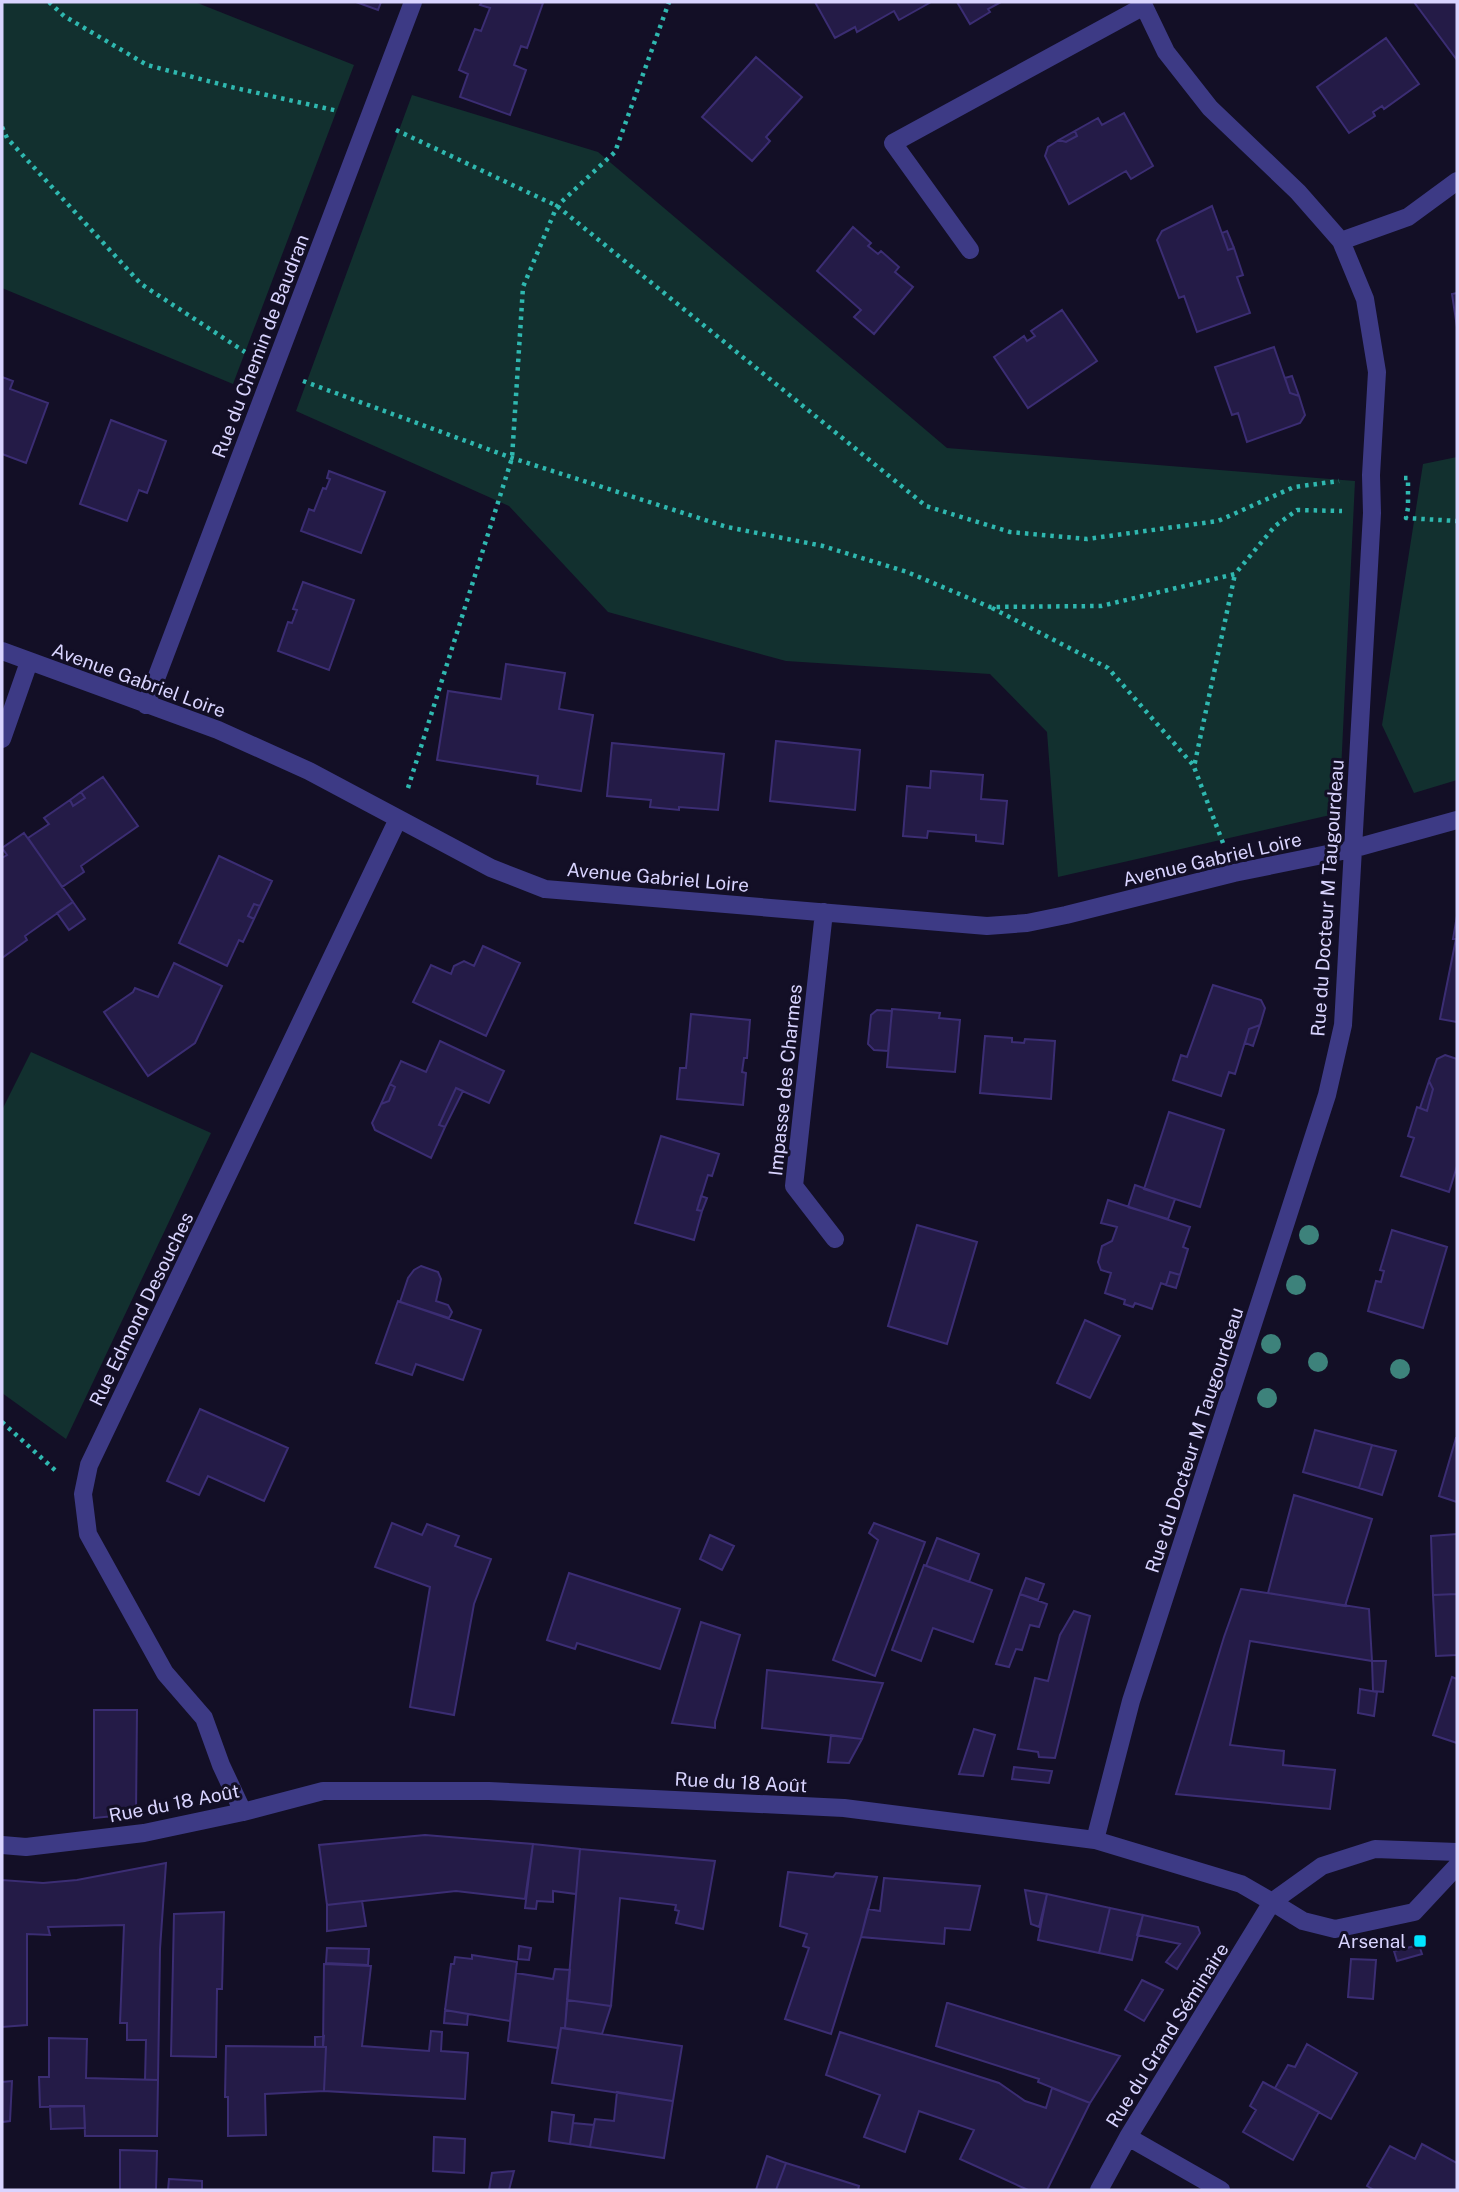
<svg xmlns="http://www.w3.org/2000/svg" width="1459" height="2192" font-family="'Public Sans',sans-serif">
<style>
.green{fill:#12302f}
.building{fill:#241b47;stroke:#3b2d73;stroke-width:2}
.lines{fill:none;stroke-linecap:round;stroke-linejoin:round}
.path{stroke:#2fb8b0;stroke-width:4.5;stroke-dasharray:3.5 5;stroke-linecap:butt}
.minor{stroke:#3d3a85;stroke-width:18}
.tree{fill:#3d827b}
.poi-dot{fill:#00e5ff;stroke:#130f26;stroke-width:2.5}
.labels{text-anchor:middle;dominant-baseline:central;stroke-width:6;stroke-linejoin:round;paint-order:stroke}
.street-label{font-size:19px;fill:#d9d4ff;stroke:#130f26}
.poi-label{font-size:19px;fill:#d9d4ff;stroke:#130f26;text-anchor:end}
</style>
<rect width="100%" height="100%" fill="#130f26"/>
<!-- green -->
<path class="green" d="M 2,2 L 195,2 L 354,65 L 233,384 L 2,288 Z
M 412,95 L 598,152 L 947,448 L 1355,481 L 1339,813 L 1058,877 L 1047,732 L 990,674 L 786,661 L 608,612 L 509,506 L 296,411 Z
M 1457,457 L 1457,780 L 1414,793 L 1382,725 L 1423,464 Z
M 31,1052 L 211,1133 L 66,1439 L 2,1393 L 2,1110 Z"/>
<!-- building -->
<path class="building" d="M 356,2 L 381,2 L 378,10 Z
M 482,2 L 543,3 L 527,48 L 521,46 L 514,65 L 526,70 L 510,115 L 460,97 L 468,74 L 459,70 L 475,29 L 481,31 L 490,8 L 480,5 Z
M 815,2 L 931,2 L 899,20 L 894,11 L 857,32 L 855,27 L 835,38 Z
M 957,2 L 1001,2 L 988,9 L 990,12 L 970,24 Z
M 1414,2 L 1457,2 L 1457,60 Z
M 1386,38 L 1419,84 L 1384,109 L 1382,106 L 1373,112 L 1375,116 L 1349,133 L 1317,87 Z
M 756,57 L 802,97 L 766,137 L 770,141 L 752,161 L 702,117 Z
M 1124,113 L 1153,166 L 1131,179 L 1126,171 L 1069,204 L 1045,156 L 1048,147 L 1059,140 L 1066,142 L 1077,136 L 1075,131 L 1098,118 L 1102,125 Z
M 1075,131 L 1077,136 L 1066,142 L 1059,140 Z
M 1212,206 L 1228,250 L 1234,248 L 1243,275 L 1237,277 L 1250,313 L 1197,332 L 1184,296 L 1179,298 L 1157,240 L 1162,231 Z
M 853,227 L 871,243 L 868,246 L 878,254 L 881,251 L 899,267 L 895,272 L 913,287 L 874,334 L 854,317 L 861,310 L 817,271 Z
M 1227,231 L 1234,248 L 1228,250 L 1222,233 Z
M 1457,293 L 1457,327 L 1452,294 Z
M 1062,310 L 1097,361 L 1028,408 L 994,357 L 1024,336 L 1027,341 L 1035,336 L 1031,331 Z
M 1274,347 L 1290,393 L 1299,396 L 1305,415 L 1300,423 L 1247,442 L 1238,413 L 1232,415 L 1215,367 Z
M 1292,376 L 1299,396 L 1290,393 L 1285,378 Z
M 2,377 L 13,381 L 10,389 L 48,403 L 26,463 L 2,454 Z
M 111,420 L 166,441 L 147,493 L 139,490 L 127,521 L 80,504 Z
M 329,471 L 385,492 L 361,553 L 301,531 L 309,509 L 314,511 L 323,488 L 326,489 L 330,479 L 327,478 Z
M 303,582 L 354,600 L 329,670 L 278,651 L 288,622 L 292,623 L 297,610 L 293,609 Z
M 506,664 L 565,673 L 559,709 L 593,715 L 581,791 L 537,784 L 538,776 L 437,760 L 448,691 L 501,699 Z
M 776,741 L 860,750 L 855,810 L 770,801 Z
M 612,743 L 724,754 L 718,810 L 679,807 L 679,810 L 650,807 L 651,800 L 607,796 Z
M 931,771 L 983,775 L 981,799 L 1007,801 L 1003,844 L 976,841 L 976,835 L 928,831 L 927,838 L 903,836 L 907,786 L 930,788 Z
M 103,777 L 138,826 L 81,866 L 84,872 L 62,887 L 28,838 L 49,824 L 44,818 L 70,800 L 73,806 L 85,798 L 81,792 Z
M 81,792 L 85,798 L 73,806 L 70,800 Z
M 24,833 L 73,902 L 25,936 L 27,940 L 2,958 L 2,858 L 7,855 L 2,848 Z
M 219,856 L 272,881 L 260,906 L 254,904 L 248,916 L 254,919 L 243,942 L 239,940 L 227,966 L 179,943 Z
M 73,902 L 85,919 L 69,930 L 57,913 Z
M 254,904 L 260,906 L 254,919 L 248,916 Z
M 1457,916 L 1457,1022 L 1440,1019 L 1456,939 L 1453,939 Z
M 483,946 L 520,963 L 486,1036 L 413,1002 L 431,965 L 451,974 L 454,966 L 464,961 L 474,966 Z
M 174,963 L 222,986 L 195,1043 L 148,1076 L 104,1012 L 133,992 L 135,988 L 158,997 Z
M 1213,985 L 1261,1000 L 1265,1008 L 1260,1025 L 1249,1029 L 1235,1074 L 1229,1072 L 1221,1096 L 1173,1080 L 1181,1055 L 1187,1057 Z
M 892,1009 L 940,1013 L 939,1018 L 960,1020 L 955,1072 L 887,1067 Z
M 877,1010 L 892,1011 L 888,1051 L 874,1050 L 868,1044 L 871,1015 Z
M 691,1014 L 750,1020 L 747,1058 L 744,1058 L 742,1072 L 746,1073 L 743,1105 L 677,1099 L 680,1068 L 686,1068 Z
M 1260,1025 L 1253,1046 L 1245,1043 L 1249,1029 Z
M 985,1036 L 1012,1038 L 1012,1042 L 1024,1043 L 1025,1039 L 1055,1041 L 1051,1099 L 980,1093 Z
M 440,1041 L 504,1071 L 489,1103 L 456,1088 L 439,1125 L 445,1127 L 431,1158 L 375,1130 L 372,1123 L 381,1104 L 389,1101 L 395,1087 L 390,1084 L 401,1061 L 426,1072 Z
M 1445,1055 L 1457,1059 L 1457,1166 L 1449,1192 L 1401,1176 L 1414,1138 L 1408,1136 L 1417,1107 L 1427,1111 L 1433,1089 L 1429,1081 L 1437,1059 Z
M 1429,1081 L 1433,1089 L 1427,1111 L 1420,1108 Z
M 390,1084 L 395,1087 L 389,1101 L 381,1104 Z
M 456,1088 L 463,1091 L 445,1127 L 439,1125 Z
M 1169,1112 L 1224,1130 L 1200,1207 L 1144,1189 Z
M 661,1136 L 719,1154 L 712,1176 L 708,1175 L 697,1210 L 702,1211 L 694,1240 L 635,1223 Z
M 1135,1185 L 1175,1199 L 1168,1219 L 1128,1207 Z
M 701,1196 L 707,1198 L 702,1211 L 697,1210 Z
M 1108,1200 L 1190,1227 L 1183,1247 L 1188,1249 L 1180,1275 L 1170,1272 L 1166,1285 L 1161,1283 L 1152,1309 L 1135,1303 L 1133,1307 L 1124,1304 L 1125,1300 L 1105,1293 L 1111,1273 L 1101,1270 L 1098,1262 L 1102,1246 L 1112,1241 L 1117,1227 L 1101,1223 Z
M 917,1225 L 977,1242 L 947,1344 L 888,1326 Z
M 1392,1230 L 1447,1247 L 1423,1328 L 1368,1311 L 1376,1281 L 1381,1282 L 1384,1271 L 1380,1270 Z
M 421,1266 L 438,1272 L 441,1279 L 436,1301 L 448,1305 L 452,1312 L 449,1318 L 400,1302 L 408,1278 L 414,1270 Z
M 1170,1272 L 1180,1275 L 1176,1288 L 1166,1285 Z
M 398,1301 L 481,1330 L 463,1380 L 416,1364 L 412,1375 L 376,1363 Z
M 1085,1320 L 1120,1336 L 1090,1398 L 1057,1383 Z
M 200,1409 L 288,1448 L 264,1501 L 208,1476 L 199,1495 L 167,1481 Z
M 1315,1430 L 1372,1445 L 1359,1488 L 1303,1472 Z
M 1456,1438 L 1457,1438 L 1457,1502 L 1439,1496 Z
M 1372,1445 L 1396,1451 L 1382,1495 L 1359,1488 Z
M 1294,1495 L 1372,1519 L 1345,1606 L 1268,1593 Z
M 392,1523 L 422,1535 L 427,1524 L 459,1536 L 455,1546 L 491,1559 L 474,1604 L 454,1715 L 410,1707 L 430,1587 L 375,1567 Z
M 874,1523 L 925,1542 L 875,1676 L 833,1660 L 878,1540 L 869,1533 Z
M 1457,1534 L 1457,1594 L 1433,1595 L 1431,1536 Z
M 710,1535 L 734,1546 L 722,1570 L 700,1559 Z
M 937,1538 L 979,1554 L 969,1582 L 926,1566 Z
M 924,1565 L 992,1590 L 973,1642 L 933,1628 L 921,1661 L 892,1650 Z
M 569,1573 L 680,1609 L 660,1669 L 577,1643 L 575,1649 L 547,1640 Z
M 1026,1578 L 1044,1584 L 1038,1600 L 1020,1594 Z
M 1241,1589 L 1369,1609 L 1372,1661 L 1250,1641 L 1230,1745 L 1284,1751 L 1283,1765 L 1335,1770 L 1330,1809 L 1176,1794 L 1224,1637 Z
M 1020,1594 L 1047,1604 L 1039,1627 L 1030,1625 L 1022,1650 L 1016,1649 L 1009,1667 L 996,1664 Z
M 1457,1594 L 1457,1655 L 1436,1656 L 1433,1595 Z
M 1074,1611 L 1090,1616 L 1055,1758 L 1039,1757 L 1038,1752 L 1018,1749 L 1035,1678 L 1048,1681 L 1060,1635 Z
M 701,1622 L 740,1635 L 715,1722 L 715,1728 L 672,1723 Z
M 1372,1661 L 1386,1661 L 1383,1692 L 1373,1691 Z
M 767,1670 L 883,1683 L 862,1739 L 762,1728 Z
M 1452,1677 L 1457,1679 L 1457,1743 L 1433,1735 Z
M 1360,1689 L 1377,1692 L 1374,1716 L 1358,1713 Z
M 94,1710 L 137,1710 L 136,1814 L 94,1818 Z
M 974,1729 L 995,1735 L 983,1776 L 959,1774 Z
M 831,1735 L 862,1739 L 849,1763 L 828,1762 Z
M 1014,1767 L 1052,1771 L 1049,1783 L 1012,1779 Z
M 425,1835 L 533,1844 L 525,1899 L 456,1891 L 327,1905 L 319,1845 Z
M 533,1844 L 580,1849 L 576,1894 L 553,1891 L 553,1902 L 537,1901 L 536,1909 L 525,1908 Z
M 580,1849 L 715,1861 L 703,1929 L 676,1923 L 679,1911 L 675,1910 L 676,1905 L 620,1898 L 611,2006 L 567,2000 Z
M 166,1863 L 160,1949 L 158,2080 L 145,2080 L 146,2040 L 127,2040 L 127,2023 L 120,2023 L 124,1925 L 48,1927 L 50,1935 L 27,1934 L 27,2025 L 2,2027 L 2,1880 L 43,1883 L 77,1880 Z
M 788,1872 L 833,1877 L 836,1873 L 877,1877 L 861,1937 L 831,2034 L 785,2019 L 809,1948 L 803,1946 L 807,1934 L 780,1926 Z
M 884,1878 L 980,1886 L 970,1930 L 945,1928 L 944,1944 L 861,1937 L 868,1909 L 880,1911 Z
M 1025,1890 L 1047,1894 L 1039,1927 L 1031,1924 Z
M 1047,1894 L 1110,1908 L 1099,1953 L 1038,1940 Z
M 362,1901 L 366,1926 L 327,1931 L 327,1905 Z
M 1110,1908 L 1143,1915 L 1132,1960 L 1099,1953 Z
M 224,1912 L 222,1989 L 217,1989 L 216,2057 L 171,2056 L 174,1914 Z
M 1143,1915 L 1198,1927 L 1200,1933 L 1177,1969 L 1166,1962 L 1180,1944 L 1137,1935 Z
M 1419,1945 L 1422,1954 L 1397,1961 L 1394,1951 Z
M 519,1946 L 531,1948 L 529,1960 L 518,1959 Z
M 327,1948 L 369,1949 L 368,1965 L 326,1963 Z
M 472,1955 L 517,1962 L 510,2021 L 445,2010 L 451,1964 L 454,1964 L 455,1957 L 472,1959 Z
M 1351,1959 L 1376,1960 L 1373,1999 L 1348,1997 Z
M 324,1964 L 371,1966 L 362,2046 L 429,2051 L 431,2031 L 442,2032 L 441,2051 L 468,2053 L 465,2099 L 324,2091 L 326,2047 L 323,2047 Z
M 555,1969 L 570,1970 L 565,2028 L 561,2028 L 558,2048 L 508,2041 L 516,1973 L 553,1979 Z
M 1142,1980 L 1163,1990 L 1144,2021 L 1125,2010 Z
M 567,2000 L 611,2006 L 602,2034 L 565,2028 Z
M 947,2003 L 948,2003 L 1120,2056 L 1090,2103 L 1038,2082 L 1039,2079 L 936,2046 Z
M 445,2010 L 468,2014 L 467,2025 L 444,2023 Z
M 561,2028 L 682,2046 L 673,2101 L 552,2083 Z
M 840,2032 L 999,2083 L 1025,2101 L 1046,2108 L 1052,2088 L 1090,2103 L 1047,2190 L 1028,2190 L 960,2159 L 974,2130 L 919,2111 L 905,2152 L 864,2137 L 880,2095 L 826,2075 Z
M 324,2036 L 323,2047 L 315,2047 L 315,2037 Z
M 49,2038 L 87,2039 L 86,2078 L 158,2080 L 157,2136 L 85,2136 L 84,2106 L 40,2107 L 39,2077 L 49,2077 Z
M 1307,2044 L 1357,2073 L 1331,2119 L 1275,2088 L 1288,2065 L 1295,2067 Z
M 226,2046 L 326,2047 L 324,2091 L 265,2094 L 266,2135 L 228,2136 L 228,2097 L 225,2097 Z
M 12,2081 L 10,2121 L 2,2122 L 2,2082 Z
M 1263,2082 L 1319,2112 L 1293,2160 L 1243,2132 L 1256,2110 L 1250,2106 Z
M 617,2092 L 673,2101 L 664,2158 L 590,2147 L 595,2119 L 614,2121 Z
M 50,2106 L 84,2106 L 85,2128 L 51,2129 Z
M 552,2112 L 574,2115 L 570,2144 L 549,2141 Z
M 573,2123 L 594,2125 L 590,2147 L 570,2144 Z
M 434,2137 L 465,2139 L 464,2173 L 433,2171 Z
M 1422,2144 L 1457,2163 L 1457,2190 L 1374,2190 L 1367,2186 L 1390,2146 L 1415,2159 Z
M 120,2150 L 157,2151 L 156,2190 L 120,2190 Z
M 767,2156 L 786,2163 L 776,2190 L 756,2190 Z
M 786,2163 L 859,2186 L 858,2190 L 776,2190 Z
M 514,2171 L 509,2190 L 489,2190 L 492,2173 Z
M 169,2179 L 202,2181 L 202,2190 L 168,2190 Z"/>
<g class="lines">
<!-- path -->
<path class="path" d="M 49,2 L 64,16 L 147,65 L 231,87 L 338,111
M 2,127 L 7,138 L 141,284 L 245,352
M 396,130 L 557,206 L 926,506 L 1010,532 L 1087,539 L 1218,521 L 1294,487 L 1339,481
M 303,381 L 512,458 L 727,527 L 823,546 L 907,572 L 990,607 L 1101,606 L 1235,574 L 1275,526 L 1297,510 L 1342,511
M 1404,478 L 1408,478 L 1408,508 L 1406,518 L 1457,521
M 992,608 L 1108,668 L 1194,766
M 408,788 L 512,458 L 523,287 L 557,206 L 615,152 L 669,2
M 1223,843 L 1194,767 L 1235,574
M 2,1422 L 56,1471"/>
<!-- minor -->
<path class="minor" d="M 1341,241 L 1408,217 L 1457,181
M 970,250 L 893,143 L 1144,6
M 2,651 L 218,730 L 309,771 L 491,868 L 545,889 L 987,926 L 1027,923 L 1066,915 L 1234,873 L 1352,849 L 1457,820
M 146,705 L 413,2
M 2,739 L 29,662
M 824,912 L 794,1186 L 835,1239
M 243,1812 L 221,1765 L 204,1718 L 165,1673 L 88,1534 L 83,1494 L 89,1465 L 398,819
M 1095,1840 L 1131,1701 L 1327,1095 L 1343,1025 L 1372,513 L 1371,475 L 1377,372 L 1365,299 L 1341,241 L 1298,192 L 1210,108 L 1166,52 L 1142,2
M 2,1845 L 26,1847 L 144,1833 L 243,1812 L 323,1791 L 489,1791 L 844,1808 L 1095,1840 L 1241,1884 L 1272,1902 L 1322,1866 L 1375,1849 L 1457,1852
M 1128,2137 L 1221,2190
M 1099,2190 L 1128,2137 L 1272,1902 L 1303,1921 L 1335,1929 L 1414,1912 L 1457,1866"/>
</g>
<!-- trees -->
<g class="tree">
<circle cx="1309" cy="1235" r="10"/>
<circle cx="1296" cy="1285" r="10"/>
<circle cx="1271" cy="1344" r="10"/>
<circle cx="1318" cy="1362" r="10"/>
<circle cx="1400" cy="1369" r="10"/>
<circle cx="1267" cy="1398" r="10"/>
</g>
<!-- markers -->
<rect class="poi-dot" x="1413" y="1934" width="14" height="14" rx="3.5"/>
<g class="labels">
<!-- street labels -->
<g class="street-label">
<text transform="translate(260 346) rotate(-69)">Rue du Chemin de Baudran</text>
<text transform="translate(139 680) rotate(20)">Avenue Gabriel Loire</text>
<text transform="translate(1212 859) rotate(-13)">Avenue Gabriel Loire</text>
<text transform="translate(658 877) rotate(5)">Avenue Gabriel Loire</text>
<text transform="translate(1327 898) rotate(-86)">Rue du Docteur M Taugourdeau</text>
<text transform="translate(785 1080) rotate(-84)">Impasse des Charmes</text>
<text transform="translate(141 1309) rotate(-64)">Rue Edmond Desouches</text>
<text transform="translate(1194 1440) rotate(-72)">Rue du Docteur M Taugourdeau</text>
<text transform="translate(741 1782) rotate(3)">Rue du 18 Août</text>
<text transform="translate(174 1803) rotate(-11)">Rue du 18 Août</text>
<text transform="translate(1167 2035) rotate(-58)">Rue du Grand Séminaire</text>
</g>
<!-- poi labels -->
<g class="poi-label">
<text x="1406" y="1941">Arsenal</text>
</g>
</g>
<!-- border -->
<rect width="1459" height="2192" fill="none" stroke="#d9d4ff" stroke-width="7"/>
</svg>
